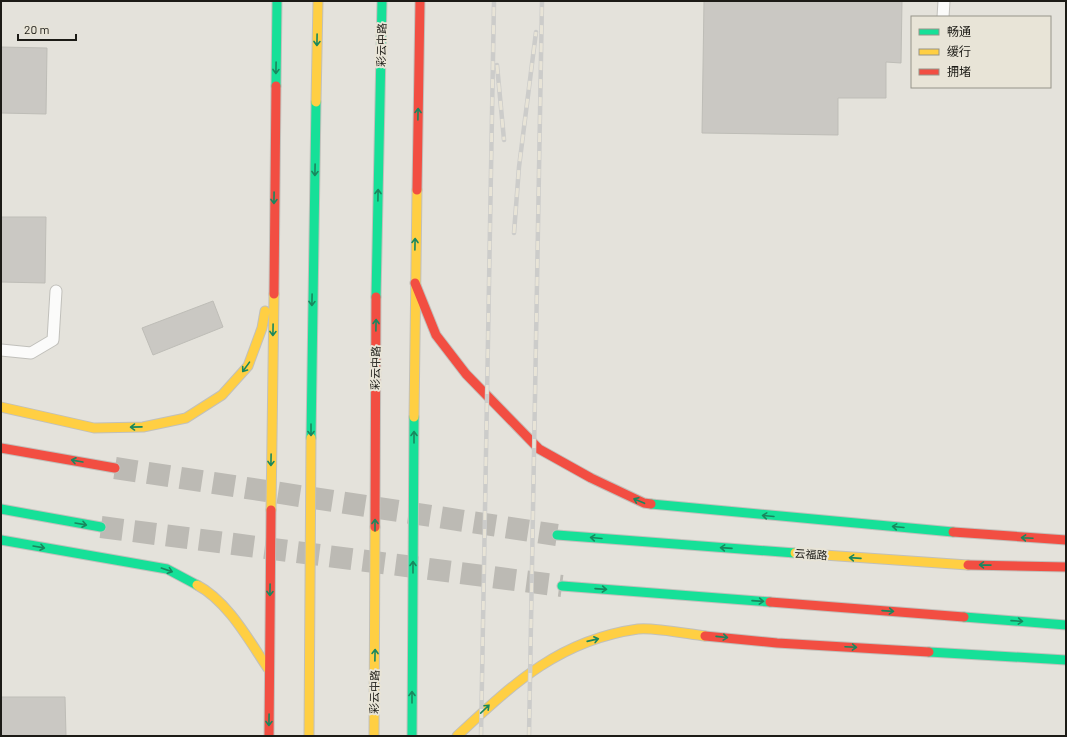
<svg xmlns="http://www.w3.org/2000/svg" width="1067" height="737" font-family="Barlow,'Noto Sans SC',sans-serif">
<style>
.building{fill:#cac8c3;stroke:#bebdb7}
.lines{fill:none;stroke-linecap:round;stroke-linejoin:round}
.secondary-tunnel{stroke:#bcbab4;stroke-width:22;stroke-dasharray:22 11;stroke-linecap:butt}
.lane-casing{stroke:#c1c0bb;stroke-width:13}
.fast-casing{stroke:#c1c0bb;stroke-width:11}
.slow-casing{stroke:#c1c0bb;stroke-width:11}
.jam-casing{stroke:#c1c0bb;stroke-width:11}
.lane{stroke:#fbfbfa;stroke-width:11}
.fast{stroke:#16e098;stroke-width:9}
.slow{stroke:#ffcf43;stroke-width:9}
.jam{stroke:#f24e42;stroke-width:9}
.rail-casing{stroke:#ccccca;stroke-width:4.5}
.rail{stroke:#e8e4d7;stroke-width:3;stroke-dasharray:9;stroke-linecap:butt}
.oneway{stroke:#19875e}
.labels{text-anchor:middle;dominant-baseline:central;stroke-width:4;stroke-linejoin:round;paint-order:stroke}
.street-label{font-size:11px;fill:#1c1b16;stroke:#e8e4d7}
</style>
<rect width="100%" height="100%" fill="#e4e2db"/>
<!-- building -->
<path class="building" d="M 704,1 L 902,1 L 901,63 L 886,62 L 886,98 L 838,98 L 838,135 L 702,133 Z
M 1,47 L 47,48 L 46,114 L 1,113 Z
M 1,217 L 46,217 L 45,283 L 1,282 Z
M 213,301 L 223,327 L 153,355 L 142,328 Z
M 1,697 L 65,697 L 66,736 L 1,736 Z"/>
<g class="lines">
<!-- secondary-tunnel -->
<path class="secondary-tunnel" d="M 115,468 L 557,535
M 101,527 L 562,586"/>
<defs>
<path id="lane" d="M 943,17 L 944,1
M 1,350 L 31,353 L 53,340 L 56,291"/>
<path id="fast" d="M 276,86 L 277,1
M 376,297 L 382,1
M 311,438 L 316,102
M 651,504 L 953,532
M 1,509 L 101,527
M 557,535 L 795,553
M 1,540 L 167,569 L 197,585
M 562,586 L 770,602
M 964,617 L 1066,625
M 929,652 L 1066,660
M 412,736 L 414,417"/>
<path id="slow" d="M 316,102 L 318,1
M 1,407 L 94,428 L 143,427 L 186,418 L 222,395 L 248,366 L 262,328 L 265,311
M 414,417 L 417,190
M 271,510 L 274,294
M 795,553 L 968,565
M 197,585 C 228,601 250,642 269,670
M 309,736 L 311,438
M 374,736 L 375,527
M 457,736 C 513,684 559,640 638,629 C 653,627 688,634 705,636"/>
<path id="jam" d="M 417,190 L 420,1
M 415,283 L 436,335 L 466,374 L 539,449 L 591,478 L 644,503 L 651,504
M 274,294 L 276,86
M 1,448 L 115,468
M 375,527 L 376,297
M 953,532 L 1066,540
M 968,565 L 1066,567
M 770,602 L 964,617
M 705,636 L 777,643 L 929,652
M 269,736 L 271,510"/>
</defs>
<!-- lane casing -->
<use href="#lane" class="lane-casing"/>
<!-- fast casing -->
<use href="#fast" class="fast-casing"/>
<!-- slow casing -->
<use href="#slow" class="slow-casing"/>
<!-- jam casing -->
<use href="#jam" class="jam-casing"/>
<!-- lane -->
<use href="#lane" class="lane"/>
<!-- fast -->
<use href="#fast" class="fast"/>
<!-- slow -->
<use href="#slow" class="slow"/>
<!-- jam -->
<use href="#jam" class="jam"/>
<defs>
<path id="rail" d="M 497,65 L 504,140
M 514,233 L 519,167 L 536,32
M 481,736 L 494,1
M 529,736 L 542,1"/>
</defs>
<!-- rail casing -->
<use href="#rail" class="rail-casing"/>
<!-- rail -->
<use href="#rail" class="rail"/>
</g>
<!-- one-way arrows -->
<defs><path id="oneway-shaft" d="M-6 0H5M1.5-3L5.5 0L1.5 3" fill="none" stroke-width="1.6" stroke-linecap="round" stroke-linejoin="round"/></defs>
<g class="oneway">
<use href="#oneway-shaft" transform="translate(317 40) rotate(91)"/>
<use href="#oneway-shaft" transform="translate(276 68) rotate(91)"/>
<use href="#oneway-shaft" transform="translate(418 114) rotate(-89)"/>
<use href="#oneway-shaft" transform="translate(315 170) rotate(91)"/>
<use href="#oneway-shaft" transform="translate(378 195) rotate(-89)"/>
<use href="#oneway-shaft" transform="translate(274 198) rotate(91)"/>
<use href="#oneway-shaft" transform="translate(415 244) rotate(-89)"/>
<use href="#oneway-shaft" transform="translate(312 300) rotate(91)"/>
<use href="#oneway-shaft" transform="translate(376 325) rotate(-89)"/>
<use href="#oneway-shaft" transform="translate(273 330) rotate(91)"/>
<use href="#oneway-shaft" transform="translate(246 367) rotate(126)"/>
<use href="#oneway-shaft" transform="translate(136 427) rotate(179)"/>
<use href="#oneway-shaft" transform="translate(311 430) rotate(90)"/>
<use href="#oneway-shaft" transform="translate(414 437) rotate(-90)"/>
<use href="#oneway-shaft" transform="translate(271 460) rotate(91)"/>
<use href="#oneway-shaft" transform="translate(77 461) rotate(-170)"/>
<use href="#oneway-shaft" transform="translate(639 501) rotate(-157)"/>
<use href="#oneway-shaft" transform="translate(768 516) rotate(-175)"/>
<use href="#oneway-shaft" transform="translate(81 524) rotate(10)"/>
<use href="#oneway-shaft" transform="translate(375 525) rotate(-90)"/>
<use href="#oneway-shaft" transform="translate(898 527) rotate(-175)"/>
<use href="#oneway-shaft" transform="translate(596 538) rotate(-175)"/>
<use href="#oneway-shaft" transform="translate(1027 538) rotate(-177)"/>
<use href="#oneway-shaft" transform="translate(39 547) rotate(10)"/>
<use href="#oneway-shaft" transform="translate(726 548) rotate(-176)"/>
<use href="#oneway-shaft" transform="translate(855 558) rotate(-176)"/>
<use href="#oneway-shaft" transform="translate(985 565) rotate(-179)"/>
<use href="#oneway-shaft" transform="translate(413 567) rotate(-90)"/>
<use href="#oneway-shaft" transform="translate(167 570) rotate(19)"/>
<use href="#oneway-shaft" transform="translate(601 589) rotate(4)"/>
<use href="#oneway-shaft" transform="translate(270 590) rotate(91)"/>
<use href="#oneway-shaft" transform="translate(758 601) rotate(4)"/>
<use href="#oneway-shaft" transform="translate(888 611) rotate(4)"/>
<use href="#oneway-shaft" transform="translate(1017 621) rotate(4)"/>
<use href="#oneway-shaft" transform="translate(722 637) rotate(6)"/>
<use href="#oneway-shaft" transform="translate(593 640) rotate(-13)"/>
<use href="#oneway-shaft" transform="translate(851 647) rotate(3)"/>
<use href="#oneway-shaft" transform="translate(375 655) rotate(-89)"/>
<use href="#oneway-shaft" transform="translate(412 697) rotate(-90)"/>
<use href="#oneway-shaft" transform="translate(485 709) rotate(-44)"/>
<use href="#oneway-shaft" transform="translate(269 720) rotate(91)"/>
</g>
<g class="labels">
<!-- street labels -->
<g class="street-label">
<text transform="translate(381 45) rotate(-89)">彩云中路</text>
<text transform="translate(375 368) rotate(-89)">彩云中路</text>
<text transform="translate(811 554) rotate(4)">云福路</text>
<text transform="translate(374 692) rotate(-89)">彩云中路</text>
</g>
</g>
<!-- border -->
<rect width="1067" height="737" fill="none" stroke="#1c1b16" stroke-width="4"/>
<!-- legend -->
<rect x="911" y="16" width="140" height="72" fill="#e8e4d7" stroke="#96948a"/>
<rect x="919" y="29" width="20" height="6" fill="#16e098" stroke="#96948a"/>
<text x="947" y="36" font-size="12" fill="#1c1b16">畅通</text>
<rect x="919" y="49" width="20" height="6" fill="#ffcf43" stroke="#96948a"/>
<text x="947" y="56" font-size="12" fill="#1c1b16">缓行</text>
<rect x="919" y="69" width="20" height="6" fill="#f24e42" stroke="#96948a"/>
<text x="947" y="76" font-size="12" fill="#1c1b16">拥堵</text>
<!-- scale -->
<path d="M18 34v6h58v-6" fill="none" stroke="#1c1b16" stroke-width="2"/>
<text x="24" y="34" font-size="12" fill="#1c1b16" stroke="#e8e4d7" stroke-width="3" paint-order="stroke">20 m</text>
</svg>
